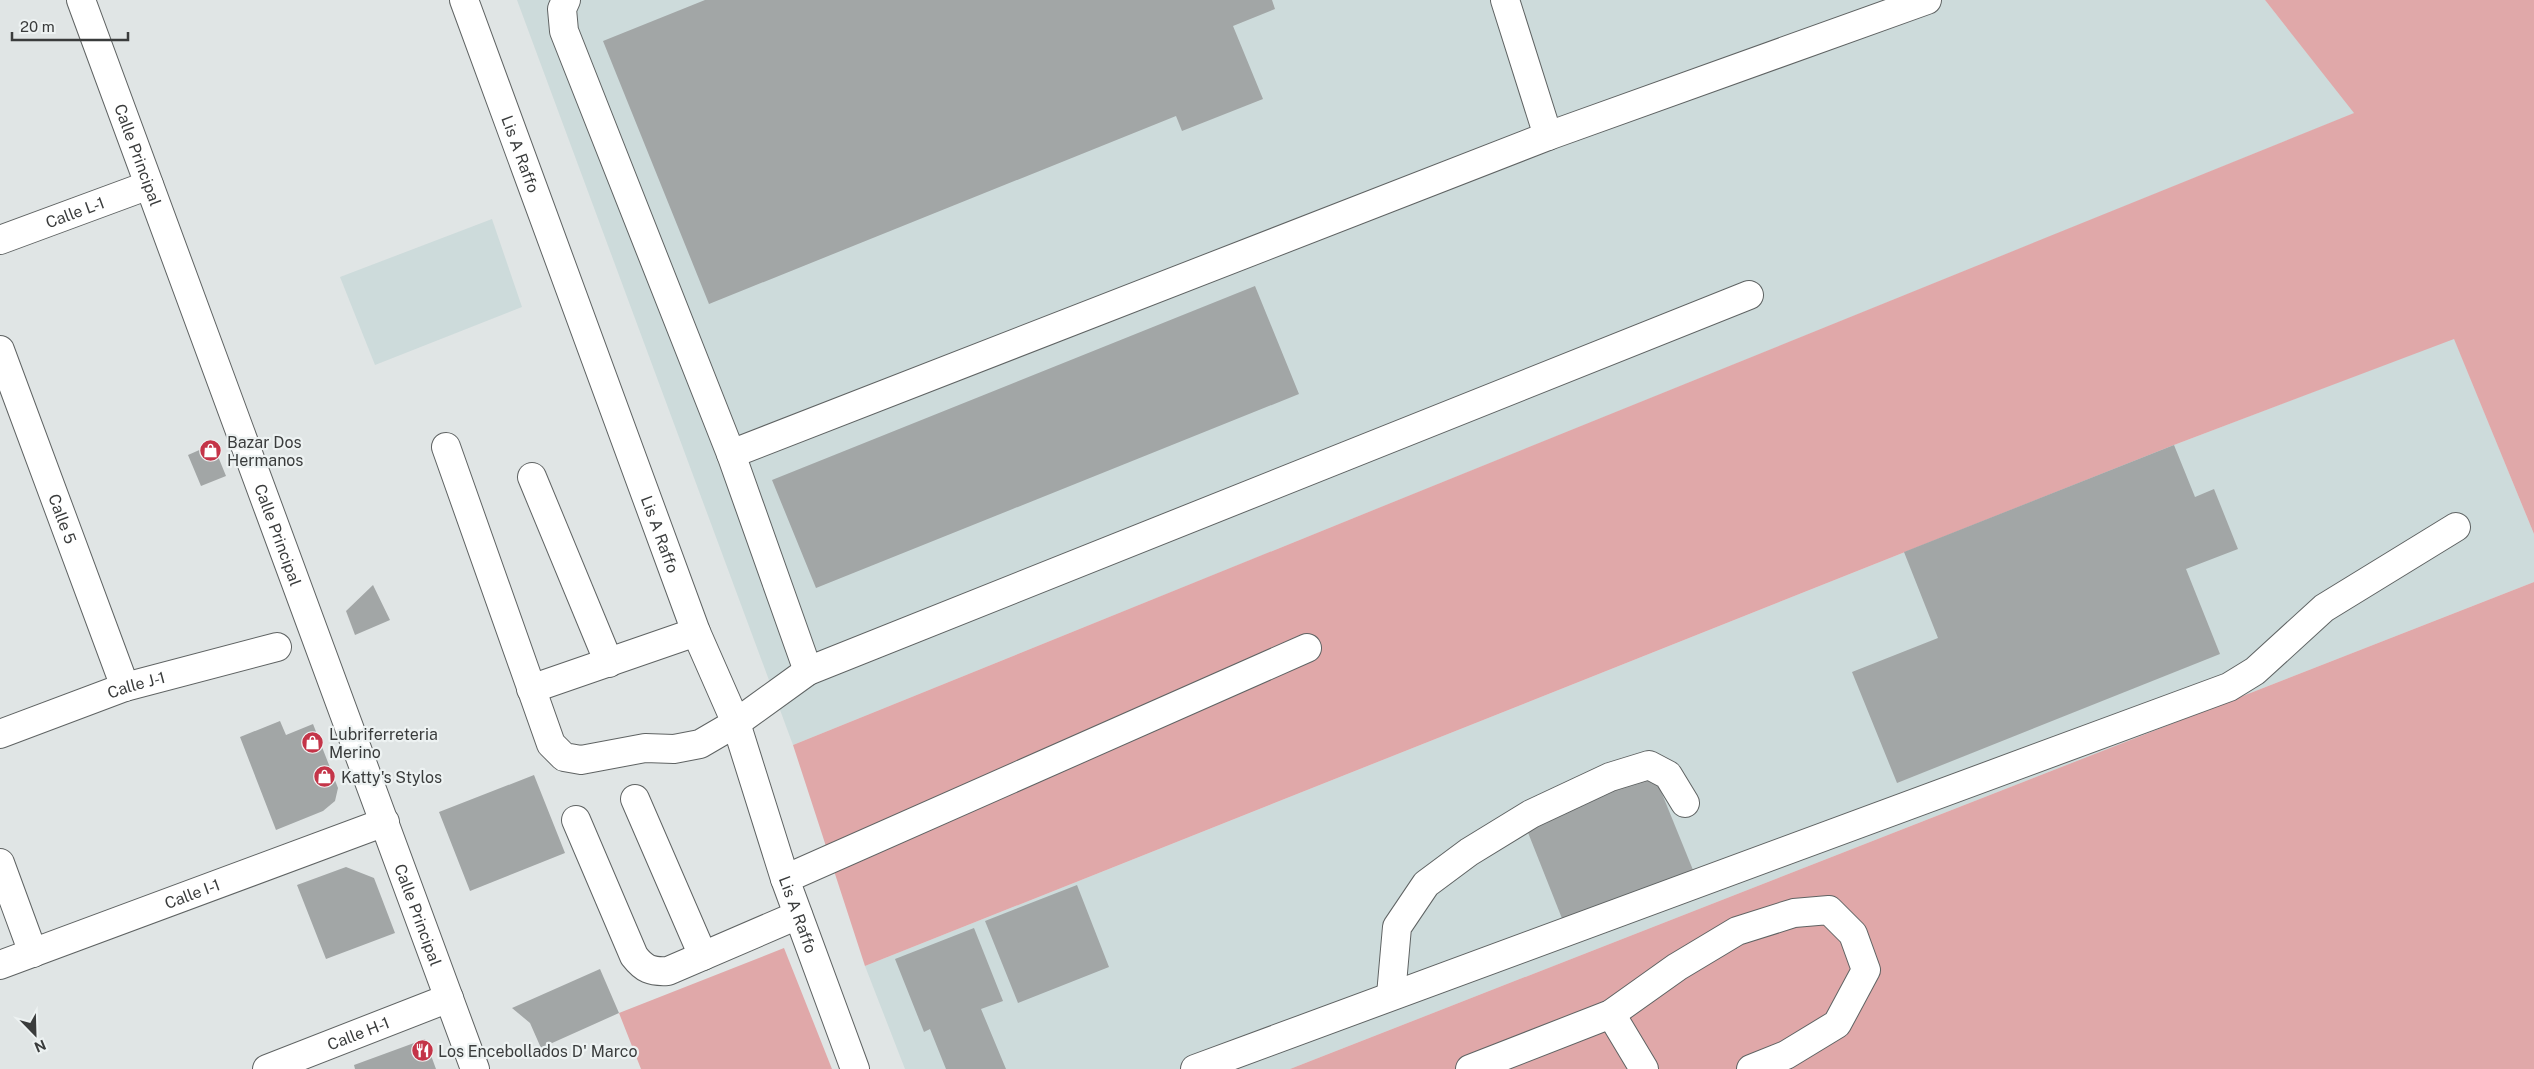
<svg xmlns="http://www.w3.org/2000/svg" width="2534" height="1069" font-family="'Public Sans',sans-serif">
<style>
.built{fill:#cddbdb}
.green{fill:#e0a8a9}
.building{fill:#a2a6a6}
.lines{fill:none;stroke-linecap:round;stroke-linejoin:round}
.minor-casing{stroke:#5f6363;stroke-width:30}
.minor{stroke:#fff;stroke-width:28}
.labels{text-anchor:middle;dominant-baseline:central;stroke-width:4.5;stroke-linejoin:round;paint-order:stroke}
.street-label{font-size:16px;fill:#3a3c3c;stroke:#edf2f2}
.poi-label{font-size:16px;fill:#3a3c3c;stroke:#edf2f2;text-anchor:start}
</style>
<rect width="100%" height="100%" fill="#e0e5e5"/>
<!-- built -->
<path class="built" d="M 517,0 L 2265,0 L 2355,113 L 793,745 Z
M 492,219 L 522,307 L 375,365 L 340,277 Z
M 2454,338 L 2534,534 L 2534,582 L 1290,1069 L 905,1069 L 865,966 L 2174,445 Z"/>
<!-- green -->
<path class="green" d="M 2265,0 L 2534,0 L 2534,534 L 2454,339 L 2174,445 L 865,966 L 793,745 L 2354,113 Z
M 2534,582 L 2534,1069 L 1290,1069 Z
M 784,948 L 832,1069 L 641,1069 L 619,1013 Z"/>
<!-- building -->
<path class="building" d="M 705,0 L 1272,0 L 1275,9 L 1233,26 L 1263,99 L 1182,131 L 1176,116 L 709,304 L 603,41 Z
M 1255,286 L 1299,394 L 816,588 L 772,480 Z
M 213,444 L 226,476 L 201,486 L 188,455 Z
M 2174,445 L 2195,497 L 2214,489 L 2238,549 L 2186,569 L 2220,654 L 1897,783 L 1852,672 L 1938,638 L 1904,552 Z
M 373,585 L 390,620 L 355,635 L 346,611 Z
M 280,721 L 286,735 L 313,724 L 338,788 L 335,801 L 323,811 L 276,830 L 240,737 Z
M 1654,774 L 1693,870 L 1563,921 L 1525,825 Z
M 534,775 L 565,853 L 470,891 L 439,812 Z
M 346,867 L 374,878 L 395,933 L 326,959 L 297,885 Z
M 1077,885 L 1109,967 L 1018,1003 L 985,921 Z
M 974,928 L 1003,1001 L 981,1009 L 1006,1069 L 946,1069 L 930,1029 L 924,1032 L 895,959 Z
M 600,969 L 619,1013 L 541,1048 L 530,1023 L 512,1008 Z
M 425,1039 L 436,1069 L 355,1069 L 354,1065 Z"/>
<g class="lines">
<defs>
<g id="minor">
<path id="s1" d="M 81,0 L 475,1069"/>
<path id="s2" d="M 464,0 L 696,632 L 736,723 L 785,879 L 855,1069"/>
<path d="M 566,0 L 562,9 L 564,31 L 731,454"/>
<path d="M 1548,136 L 1927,0"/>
<path id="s3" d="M 0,240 L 149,185"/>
<path id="s4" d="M 0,350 L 125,687"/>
<path d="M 446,447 L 551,744 L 564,757 L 581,760 L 645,748 L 674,749 L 700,744 L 736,723 L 808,671 L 1749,295"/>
<path d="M 532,477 L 609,663"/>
<path d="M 808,671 L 731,454 L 1548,136 L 1505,0"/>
<path d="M 531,689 L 696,632"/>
<path id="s5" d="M 0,734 L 125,687 L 277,647"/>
<path d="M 635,799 L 703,956"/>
<path d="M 576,820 L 634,956 C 644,969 651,972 668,971 L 798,915"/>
<path d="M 0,863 L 33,953"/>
<path d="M 785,879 L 1307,648"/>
<path id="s6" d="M 0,965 L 385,822"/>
<path d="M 1391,995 L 1397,927 L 1426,884 L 1469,852 L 1531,814 L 1610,777 L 1649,765 L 1668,775 L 1685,803"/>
<path d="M 1611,1014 L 1644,1069"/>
<path id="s7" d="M 267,1069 L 449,998"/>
<path d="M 1195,1069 L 2229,687 L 2255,671 L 2324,608 L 2456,527"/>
<path d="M 1470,1069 L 1611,1014 L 1677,967 L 1737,931 L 1794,913 L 1829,910 L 1853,934 L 1866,970 L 1837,1024 L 1786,1055 L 1751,1069"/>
</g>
</defs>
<!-- minor casing -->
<use href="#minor" class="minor-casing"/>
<!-- minor -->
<use href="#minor" class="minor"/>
</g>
<!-- icons -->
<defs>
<symbol id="shop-disc" viewBox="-11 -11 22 22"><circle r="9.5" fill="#c43448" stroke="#edf2f2"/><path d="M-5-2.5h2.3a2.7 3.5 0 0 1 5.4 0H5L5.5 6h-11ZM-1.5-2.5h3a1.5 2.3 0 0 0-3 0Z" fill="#fff"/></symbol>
<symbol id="restaurant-disc" viewBox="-11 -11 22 22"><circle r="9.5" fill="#c43448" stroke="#edf2f2"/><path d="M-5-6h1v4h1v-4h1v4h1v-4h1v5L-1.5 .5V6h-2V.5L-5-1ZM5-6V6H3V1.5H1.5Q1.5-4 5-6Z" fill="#fff"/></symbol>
</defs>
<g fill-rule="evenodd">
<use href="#shop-disc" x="198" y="438" width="25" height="25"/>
<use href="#shop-disc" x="300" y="730" width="25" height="25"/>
<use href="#shop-disc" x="312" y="764" width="25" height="25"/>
<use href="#restaurant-disc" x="410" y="1038" width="25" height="25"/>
</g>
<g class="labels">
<!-- street labels -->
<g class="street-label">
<text stroke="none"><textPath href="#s1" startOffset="165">Calle Principal</textPath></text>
<text stroke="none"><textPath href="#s2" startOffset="164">Lis A Raffo</textPath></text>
<text stroke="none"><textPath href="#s3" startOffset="80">Calle L-1</textPath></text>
<text stroke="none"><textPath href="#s4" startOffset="180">Calle 5</textPath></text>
<text stroke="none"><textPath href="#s1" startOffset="570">Calle Principal</textPath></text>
<text stroke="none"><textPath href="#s2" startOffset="569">Lis A Raffo</textPath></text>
<text stroke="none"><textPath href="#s5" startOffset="145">Calle J-1</textPath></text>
<text stroke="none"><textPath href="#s6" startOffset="205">Calle I-1</textPath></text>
<text stroke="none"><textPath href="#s1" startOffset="975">Calle Principal</textPath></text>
<text stroke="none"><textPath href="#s2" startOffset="974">Lis A Raffo</textPath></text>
<text stroke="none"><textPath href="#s7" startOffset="98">Calle H-1</textPath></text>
</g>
<!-- poi labels -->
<g class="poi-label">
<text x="227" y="442">Bazar Dos<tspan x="227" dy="18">Hermanos</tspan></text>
<text x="329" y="734">Lubriferreteria<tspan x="329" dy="18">Merino</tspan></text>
<text x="341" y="777">Katty's Stylos</text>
<text x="438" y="1051">Los Encebollados D' Marco</text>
</g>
</g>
<!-- north arrow -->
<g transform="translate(35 1034) rotate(157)" stroke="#edf2f2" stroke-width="4" paint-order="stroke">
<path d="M0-4L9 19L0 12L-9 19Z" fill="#3a3c3c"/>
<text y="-8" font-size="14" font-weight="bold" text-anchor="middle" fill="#3a3c3c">N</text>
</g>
<!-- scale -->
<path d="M12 32v8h116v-8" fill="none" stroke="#3a3c3c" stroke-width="2.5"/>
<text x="20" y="32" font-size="15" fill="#3a3c3c" stroke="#edf2f2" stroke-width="4" paint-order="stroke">20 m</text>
</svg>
